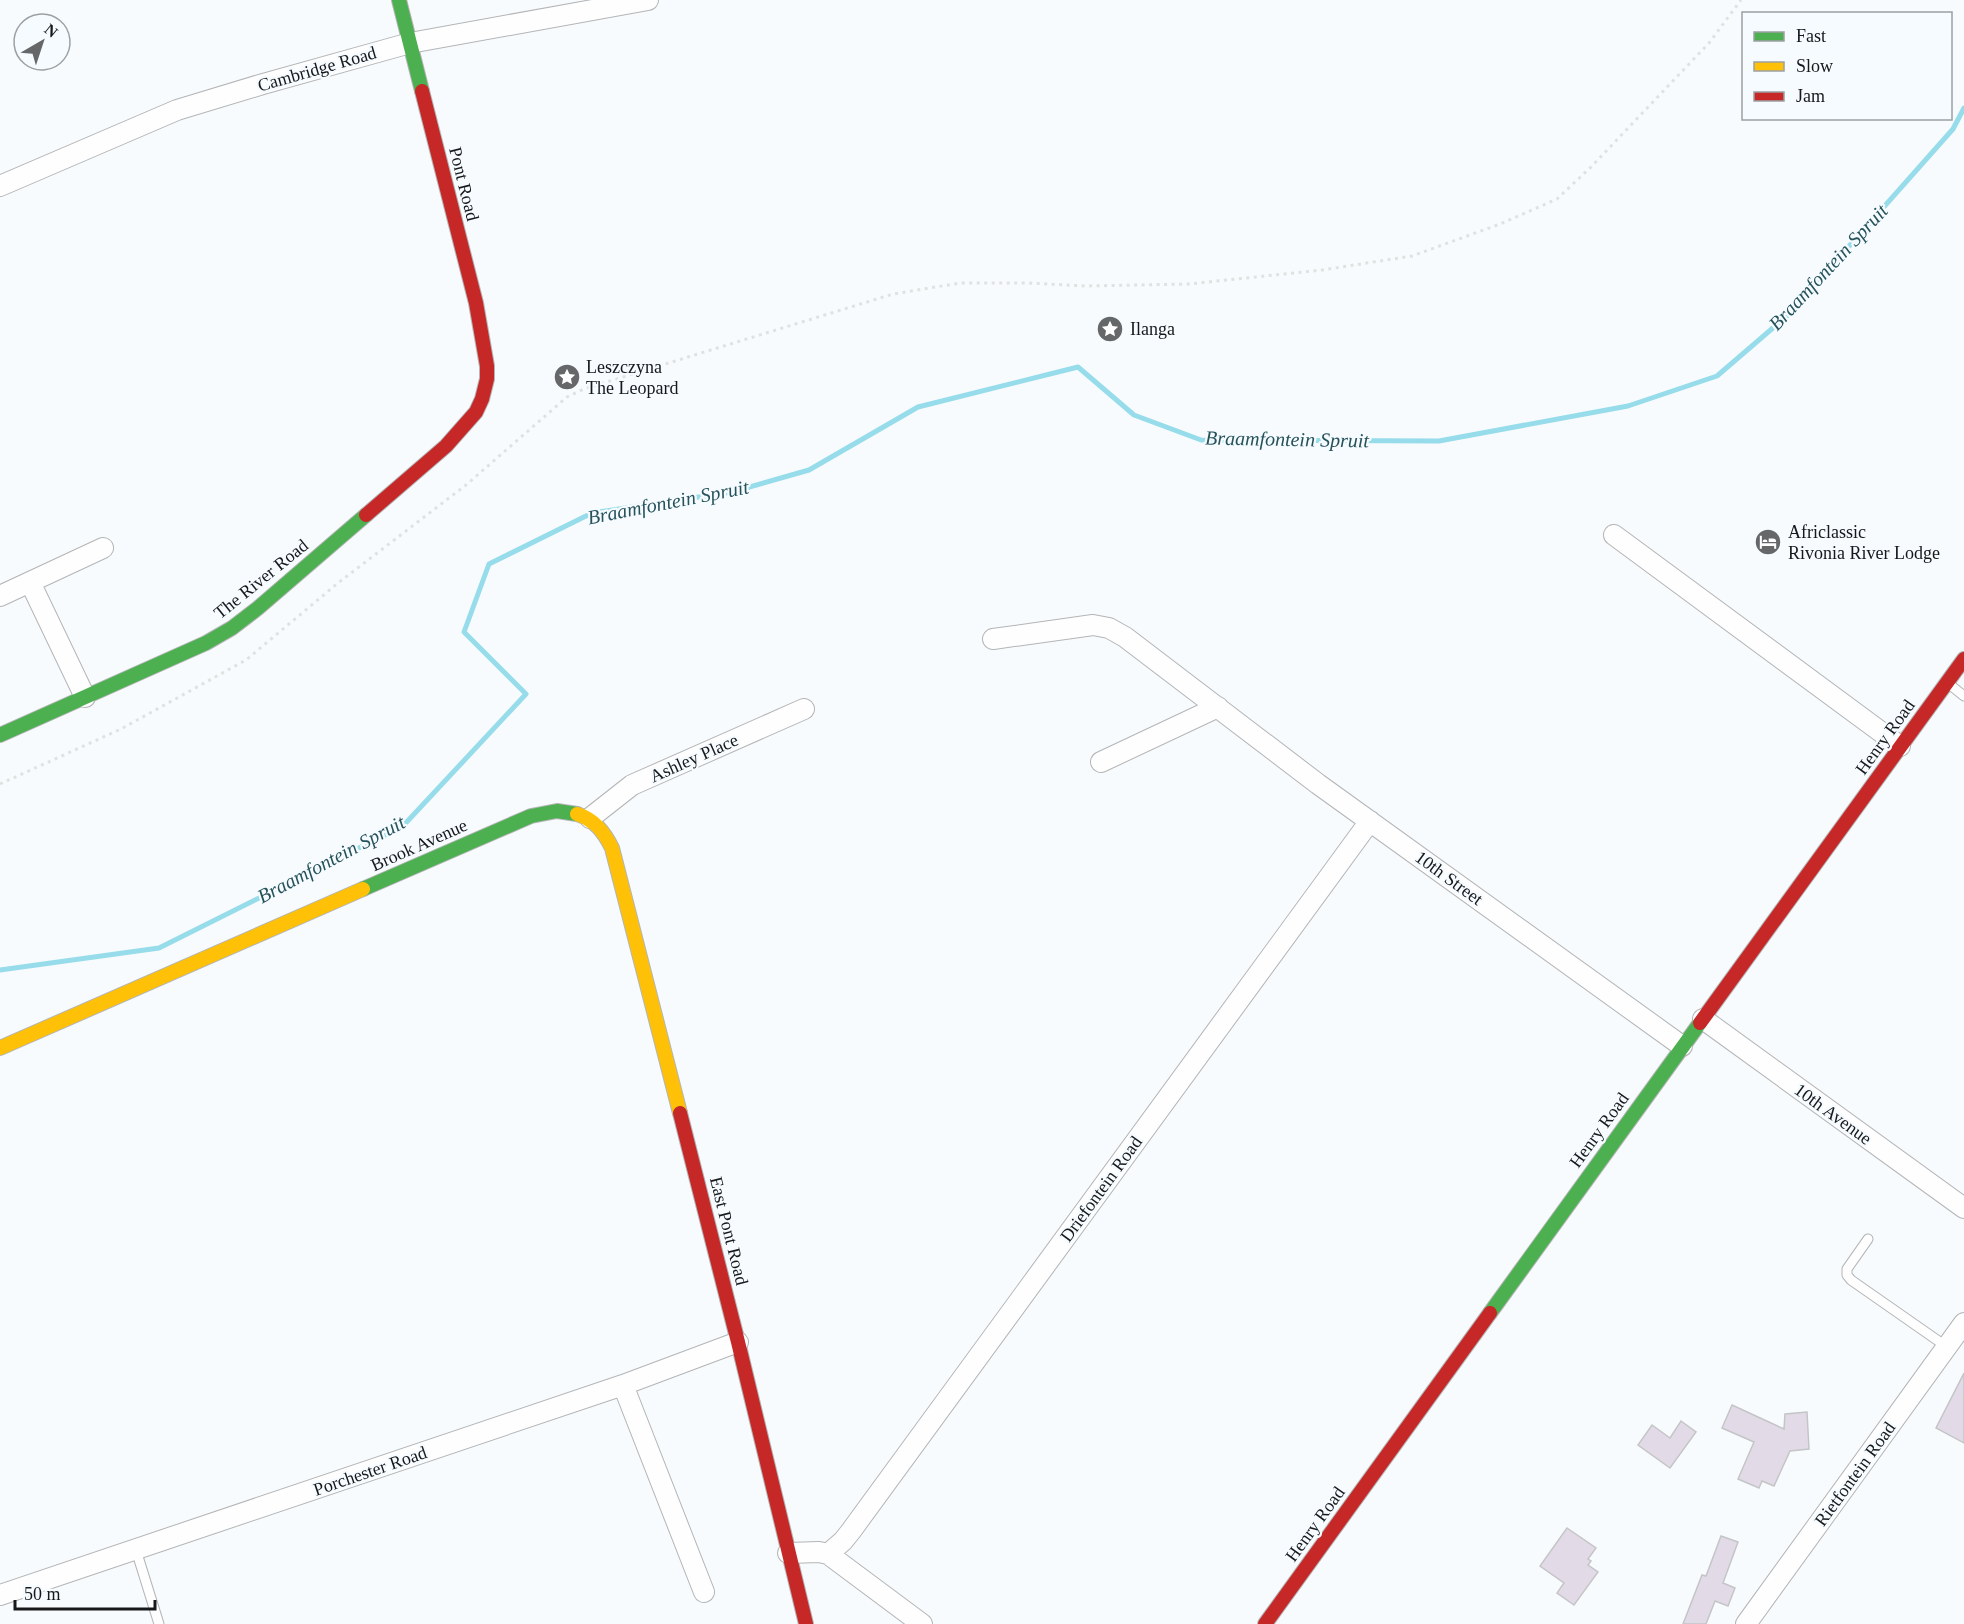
<svg xmlns="http://www.w3.org/2000/svg" width="1964" height="1624" font-family="'Times New Roman',serif">
<style>
.lines{fill:none;stroke-linecap:round;stroke-linejoin:round}
.stream{stroke:#97dcea;stroke-width:5}
.building{fill:#e2dbe7;stroke:#c4c5c7;stroke-width:1.5}
.lane-casing{stroke:#b3b5b6;stroke-width:11}
.street-casing{stroke:#b3b5b6;stroke-width:22}
.fast-casing{stroke:#b3b5b6;stroke-width:16}
.slow-casing{stroke:#b3b5b6;stroke-width:16}
.jam-casing{stroke:#b3b5b6;stroke-width:16}
.path{stroke:#e0e2e2;stroke-width:3;stroke-dasharray:3 4.5;stroke-linecap:butt}
.lane{stroke:#fefeff;stroke-width:9}
.street{stroke:#fefeff;stroke-width:20}
.fast{stroke:#4caf50;stroke-width:14}
.slow{stroke:#ffc107;stroke-width:14}
.jam{stroke:#c62828;stroke-width:14}
.labels{text-anchor:middle;dominant-baseline:central;stroke-width:4.5;stroke-linejoin:round;paint-order:stroke}
.street-label{font-size:18px;fill:#161819;stroke:#f6fbff}
.poi-label{font-size:18px;fill:#161819;stroke:#f6fbff;text-anchor:start}
.water-label{font-size:20px;font-style:italic;fill:#26525a;stroke:#f6fbff}
</style>
<rect width="100%" height="100%" fill="#f8fbfd"/>
<g class="lines">
<!-- stream -->
<path class="stream" d="M 0,970 L 159,948 L 403,826 L 526,694 L 464,632 L 489,564 L 592,513 L 732,492 L 809,470 L 918,407 L 1078,367 L 1134,415 L 1201,440 L 1439,441 L 1628,406 L 1717,376 L 1788,315 L 1953,129 L 1964,108"/>
</g>
<!-- building -->
<path class="building" d="M 1964,1373 L 1964,1443 L 1936,1428 Z
M 1732,1405 L 1784,1429 L 1785,1414 L 1807,1412 L 1809,1449 L 1790,1451 L 1774,1486 L 1762,1481 L 1759,1488 L 1738,1479 L 1754,1442 L 1722,1428 Z
M 1681,1421 L 1696,1432 L 1670,1468 L 1638,1445 L 1652,1425 L 1670,1438 Z
M 1567,1528 L 1596,1548 L 1588,1559 L 1591,1561 L 1588,1565 L 1598,1572 L 1574,1605 L 1557,1593 L 1564,1583 L 1540,1566 Z
M 1721,1536 L 1738,1542 L 1723,1583 L 1735,1588 L 1728,1606 L 1715,1601 L 1706,1624 L 1683,1624 L 1702,1575 L 1706,1576 Z"/>
<g class="lines">
<defs>
<path id="lane" d="M 1949,684 L 1964,696
M 1868,1239 L 1847,1269 L 1847,1275 L 1851,1280 L 1947,1347
M 136,1550 L 159,1624"/>
<path id="street" d="M 0,186 L 177,110 L 263,84 L 410,43 L 648,0
M 1614,535 L 1900,746
M 30,582 L 85,697
M 0,596 L 103,548
M 993,639 L 1093,625 L 1109,628 L 1125,637 L 1318,784 L 1682,1046
M 1101,762 L 1218,707
M 590,818 L 632,785 L 804,709
M 1703,1019 L 1964,1208
M 623,1385 L 704,1592
M 788,1553 L 819,1552 L 828,1554 L 922,1624
M 828,1554 L 843,1541 L 851,1531 L 1370,821
M 0,1595 L 623,1385 L 738,1342
M 1746,1624 L 1964,1323"/>
<path id="fast" d="M 399,0 L 422,91
M 0,735 L 206,643 L 232,628 L 258,608 L 366,515
M 363,889 L 531,816 L 557,811 L 577,814
M 1490,1313 L 1700,1023"/>
<path id="slow" d="M 577,814 C 595,820 604,832 612,848 L 680,1113
M 0,1048 L 363,889"/>
<path id="jam" d="M 366,515 L 446,446 L 476,412 L 482,399 L 487,379 L 487,366 L 476,303 L 422,91
M 1700,1023 L 1964,659
M 680,1113 L 738,1342 L 806,1624
M 1265,1624 L 1490,1313"/>
</defs>
<!-- lane casing -->
<use href="#lane" class="lane-casing"/>
<!-- street casing -->
<use href="#street" class="street-casing"/>
<!-- fast casing -->
<use href="#fast" class="fast-casing"/>
<!-- slow casing -->
<use href="#slow" class="slow-casing"/>
<!-- jam casing -->
<use href="#jam" class="jam-casing"/>
<!-- path -->
<path class="path" d="M 0,784 L 121,729 L 246,660 L 338,583 L 466,485 L 567,397 L 584,389 L 893,294 L 960,283 L 1029,283 L 1085,286 L 1189,284 L 1322,270 L 1412,256 L 1500,224 L 1557,199 L 1591,167 L 1709,43 L 1741,0"/>
<!-- lane -->
<use href="#lane" class="lane"/>
<!-- street -->
<use href="#street" class="street"/>
<!-- fast -->
<use href="#fast" class="fast"/>
<!-- slow -->
<use href="#slow" class="slow"/>
<!-- jam -->
<use href="#jam" class="jam"/>
</g>
<!-- icons -->
<defs>
<symbol id="sight-disc" viewBox="-11 -11 22 22"><circle r="9.5" fill="#656769" stroke="#f6fbff"/><path d="M0-6L1.8-2.2L6-1.7L2.9 1.2L3.7 5.4L0 3.3L-3.7 5.4L-2.9 1.2L-6-1.7L-1.8-2.2Z" fill="#fff"/></symbol>
<symbol id="hotel-disc" viewBox="-11 -11 22 22"><circle r="9.5" fill="#656769" stroke="#f6fbff"/><path d="M-6-4.5h1.5V1H6V5H4.5V3h-9V5H-6ZM-4 0a1.8 1.8 0 1 1 3.6 0ZM.5 0V-2.5h3Q6-2.5 6 0Z" fill="#fff"/></symbol>
</defs>
<g fill-rule="evenodd">
<use href="#sight-disc" x="1095" y="314" width="30" height="30"/>
<use href="#sight-disc" x="552" y="362" width="30" height="30"/>
<use href="#hotel-disc" x="1753" y="527" width="30" height="30"/>
</g>
<g class="labels">
<!-- street labels -->
<g class="street-label">
<text transform="translate(317 69) rotate(-16)">Cambridge Road</text>
<text transform="translate(464 184) rotate(76)">Pont Road</text>
<text transform="translate(261 579) rotate(-39)">The River Road</text>
<text transform="translate(1885 737) rotate(-54)">Henry Road</text>
<text transform="translate(694 758) rotate(-24)">Ashley Place</text>
<text transform="translate(419 845) rotate(-24)">Brook Avenue</text>
<text transform="translate(1449 878) rotate(36)">10th Street</text>
<text transform="translate(1833 1114) rotate(36)">10th Avenue</text>
<text transform="translate(1599 1130) rotate(-54)">Henry Road</text>
<text transform="translate(1101 1189) rotate(-54)">Driefontein Road</text>
<text transform="translate(729 1231) rotate(76)">East Pont Road</text>
<text transform="translate(370 1471) rotate(-19)">Porchester Road</text>
<text transform="translate(1855 1474) rotate(-54)">Rietfontein Road</text>
<text transform="translate(1315 1524) rotate(-54)">Henry Road</text>
</g>
<!-- poi labels -->
<g class="poi-label">
<text x="1130" y="329">Ilanga</text>
<text x="586" y="367">Leszczyna<tspan x="586" dy="21">The Leopard</tspan></text>
<text x="1788" y="532">Africlassic<tspan x="1788" dy="21">Rivonia River Lodge</tspan></text>
</g>
<!-- water labels -->
<g class="water-label">
<text transform="translate(1828 267) rotate(-47)">Braamfontein Spruit</text>
<text transform="translate(1287 439) rotate(1)">Braamfontein Spruit</text>
<text transform="translate(668 502) rotate(-11)">Braamfontein Spruit</text>
<text transform="translate(331 859) rotate(-28)">Braamfontein Spruit</text>
</g>
</g>
<!-- legend -->
<rect x="1742" y="12" width="210" height="108" fill="#f6fbff" stroke="#9ca0a3" stroke-width="1.5"/>
<rect x="1754" y="32" width="30" height="9" fill="#4caf50" stroke="#9ca0a3" stroke-width="1.5"/>
<text x="1796" y="42" font-size="18" fill="#161819">Fast</text>
<rect x="1754" y="62" width="30" height="9" fill="#ffc107" stroke="#9ca0a3" stroke-width="1.5"/>
<text x="1796" y="72" font-size="18" fill="#161819">Slow</text>
<rect x="1754" y="92" width="30" height="9" fill="#c62828" stroke="#9ca0a3" stroke-width="1.5"/>
<text x="1796" y="102" font-size="18" fill="#161819">Jam</text>
<!-- north arrow -->
<g transform="translate(42 42) rotate(39)"><circle r="28" fill="#f6fbff" stroke="#9ca0a3" stroke-width="1.5"/>
<path d="M0-4.5L10 22L0 15L-10 22Z" fill="#656769"/>
<text y="-9" font-size="16" font-weight="bold" text-anchor="middle" fill="#161819">N</text>
</g>
<!-- scale -->
<path d="M15 1600v9h140v-9" fill="none" stroke="#161819" stroke-width="3"/>
<text x="24" y="1600" font-size="18" fill="#161819" stroke="#f6fbff" stroke-width="4.5" paint-order="stroke">50 m</text>
</svg>
